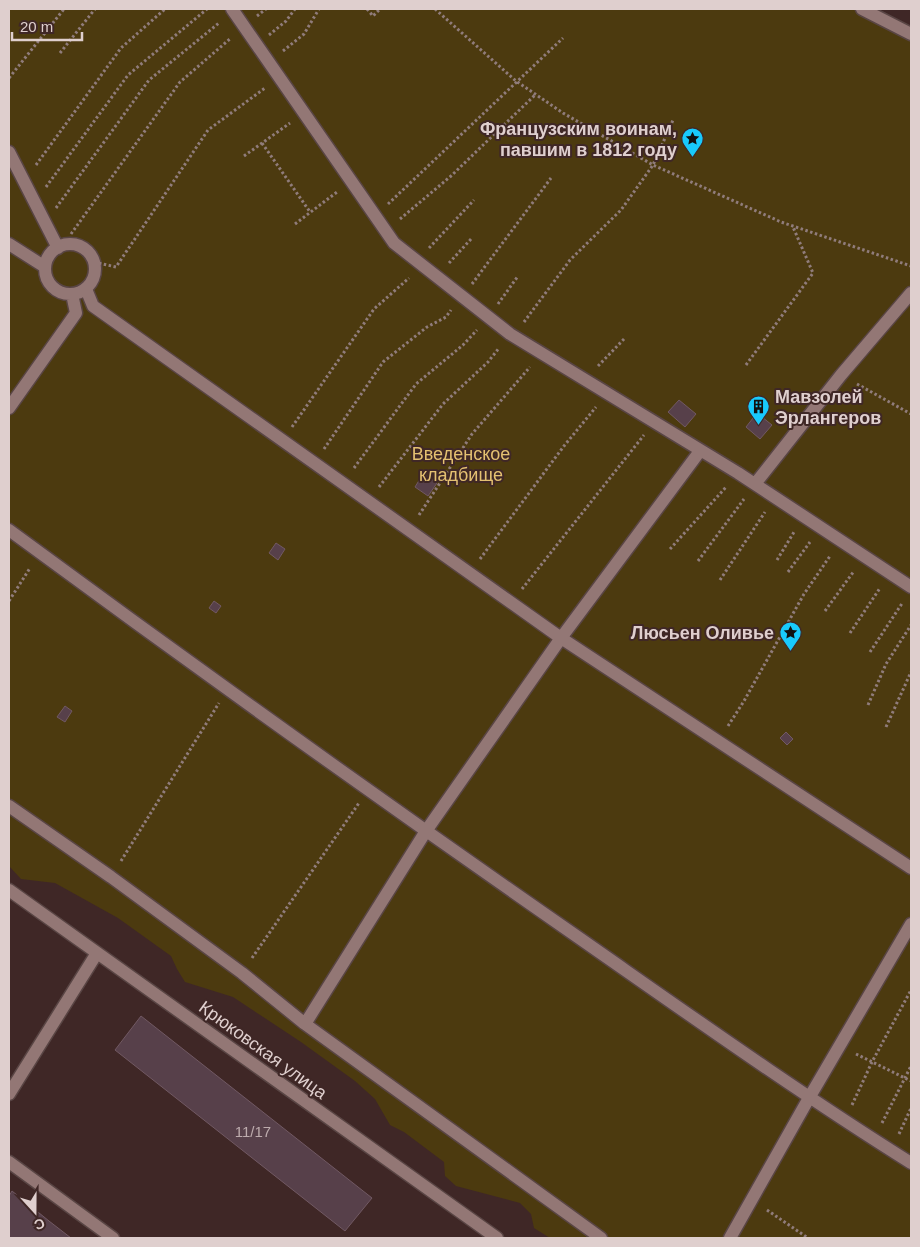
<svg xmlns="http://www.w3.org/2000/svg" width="920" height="1247" font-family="Arial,sans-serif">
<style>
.green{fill:#4c3a0f}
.building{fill:#57404a;stroke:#715963}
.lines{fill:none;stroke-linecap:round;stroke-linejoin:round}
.service-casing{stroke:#594544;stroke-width:15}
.minor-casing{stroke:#594544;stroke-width:15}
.path{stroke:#907c7b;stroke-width:3;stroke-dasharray:2.5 2.5;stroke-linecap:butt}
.service{stroke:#937775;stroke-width:12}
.minor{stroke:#937775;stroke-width:12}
.labels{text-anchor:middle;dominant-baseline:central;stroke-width:4;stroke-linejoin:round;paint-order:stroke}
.number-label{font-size:15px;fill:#bdabad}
.poi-label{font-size:18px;font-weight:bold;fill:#dfcfce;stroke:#3f2726;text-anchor:end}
.park-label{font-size:18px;fill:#e4c071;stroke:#3f2726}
.street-label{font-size:18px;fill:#dfcfce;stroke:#3f2726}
</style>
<rect width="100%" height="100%" fill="#3f2726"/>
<!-- green -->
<path class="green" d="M 9,9 L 876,9 L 911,26 L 911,1238 L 550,1238 L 534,1228 L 531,1214 L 520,1203 L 456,1186 L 445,1176 L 444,1162 L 404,1132 L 390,1125 L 375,1099 L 355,1081 L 301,1042 L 233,997 L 185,982 L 177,969 L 171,956 L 118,918 L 55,883 L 21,879 L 9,866 Z"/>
<!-- building -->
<path class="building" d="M 679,400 L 696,414 L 685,427 L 668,412 Z
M 757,413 L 772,425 L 760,439 L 746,427 Z
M 423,474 L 437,483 L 428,496 L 415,487 Z
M 276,543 L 285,549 L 278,560 L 269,553 Z
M 214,601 L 221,606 L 216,613 L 209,608 Z
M 65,706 L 72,711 L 65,722 L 57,717 Z
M 786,732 L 793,739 L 787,745 L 780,738 Z
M 141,1016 L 372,1198 L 345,1231 L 115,1050 Z
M 12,1191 L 49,1221 L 71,1238 L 9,1238 L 9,1196 Z"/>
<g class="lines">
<defs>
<path id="service" d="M 232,9 L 394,243 L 510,334 L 738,473 L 911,587
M 862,9 L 911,34
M 9,152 L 58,248
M 9,244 L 45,267
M45 269a25 25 0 1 1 50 0a25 25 0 1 1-50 0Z
M 86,289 L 93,306 L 561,638 L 911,868
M 9,408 L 76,313 L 72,294
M 755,484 L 841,375 L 911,293
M 9,530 C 195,667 382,801 572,933 C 684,1011 796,1091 911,1163
M 9,806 L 111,877 L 242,973 L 305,1024 L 601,1238
M 305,1024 L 426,831 L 561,638 L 700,451
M 9,1162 L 113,1238
M 730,1238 L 809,1098 L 911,924"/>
<path id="minor" d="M 9,890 L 497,1238
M 9,1094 L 97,953"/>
</defs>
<!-- service casing -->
<use href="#service" class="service-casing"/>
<!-- minor casing -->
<use href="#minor" class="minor-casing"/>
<!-- path -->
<path class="path" d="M 367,9 L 373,16 L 380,9
M 435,9 L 516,81 L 563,113 L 653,165 L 781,222 L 911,266
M 257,16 L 266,9
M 269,35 L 286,21 L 295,9
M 283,51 L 304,34 L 319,9
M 60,53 L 95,9
M 9,78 L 64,9
M 262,143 L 310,212
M 244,156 L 290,123
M 36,165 L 121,48 L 165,9
M 46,187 L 128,75 L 207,9
M 388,204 L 563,38
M 56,208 L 149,80 L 219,23
M 400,219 L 451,176 L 536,94
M 295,224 L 337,192
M 71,234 L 180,82 L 231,38
M 429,248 L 474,200
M 94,262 L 116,267 L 208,130 L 265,88
M 449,263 L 472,238
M 472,284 L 551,178
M 498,304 L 518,276
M 524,322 L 570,260 L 621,210 L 653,165 L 673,120
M 746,365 L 813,273 L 793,227
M 598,366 L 625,338
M 857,384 L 911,414
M 292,427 L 374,309 L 409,278
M 324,449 L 383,362 L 427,327 L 446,317 L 451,310
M 354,468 L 416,384 L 463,345 L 477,330
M 379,487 L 443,404 L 488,362 L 499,348
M 419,515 L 472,434 L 530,367
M 670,549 L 727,486
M 480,559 L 564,446 L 596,407
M 777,560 L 794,532
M 698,561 L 744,499
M 788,572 L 810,542
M 720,580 L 765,512
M 522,589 L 644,435
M 9,601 L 30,568
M 825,611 L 854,571
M 850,633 L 880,588
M 870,652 L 903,602
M 868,705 L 886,664 L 911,625
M 728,726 L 744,701 L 804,594 L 830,556
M 886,727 L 911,672
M 121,861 L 219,703
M 252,958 L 359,803
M 856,1054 L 911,1081
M 852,1105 L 872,1062 L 911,990
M 882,1123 L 911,1066
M 899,1134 L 911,1108
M 767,1210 L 808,1238"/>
<!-- service -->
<use href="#service" class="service"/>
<!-- minor -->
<use href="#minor" class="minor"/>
</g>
<!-- icons -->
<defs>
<symbol id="sight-pin" viewBox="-11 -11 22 30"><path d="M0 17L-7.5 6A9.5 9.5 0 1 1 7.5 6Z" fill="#18cafc" stroke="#3f2726"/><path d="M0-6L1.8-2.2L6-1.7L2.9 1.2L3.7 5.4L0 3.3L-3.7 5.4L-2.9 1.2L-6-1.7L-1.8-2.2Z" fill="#111"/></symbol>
<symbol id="building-pin" viewBox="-11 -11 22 30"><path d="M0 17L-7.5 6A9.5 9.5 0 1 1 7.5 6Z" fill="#18cafc" stroke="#3f2726"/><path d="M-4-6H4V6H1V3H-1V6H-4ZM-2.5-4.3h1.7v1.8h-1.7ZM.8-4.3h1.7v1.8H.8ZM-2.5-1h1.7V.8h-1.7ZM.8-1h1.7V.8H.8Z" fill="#111"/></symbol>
</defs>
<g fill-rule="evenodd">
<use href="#sight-pin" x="680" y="126" width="25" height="34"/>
<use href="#building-pin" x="746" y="394" width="25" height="34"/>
<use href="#sight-pin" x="778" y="620" width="25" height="34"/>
</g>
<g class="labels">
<!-- number labels -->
<g class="number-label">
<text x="253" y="1131">11/17</text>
</g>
<!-- poi labels -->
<g class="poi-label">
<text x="677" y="129">Французским воинам,<tspan x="677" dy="21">павшим в 1812 году</tspan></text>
<text x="775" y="397" text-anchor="start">Мавзолей<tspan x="775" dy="21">Эрлангеров</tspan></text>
<text x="774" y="633">Люсьен Оливье</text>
</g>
<!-- park labels -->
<g class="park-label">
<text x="461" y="454">Введенское<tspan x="461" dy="21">кладбище</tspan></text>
</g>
<!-- street labels -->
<g class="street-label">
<text transform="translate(263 1050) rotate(36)">Крюковская улица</text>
</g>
</g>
<!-- border -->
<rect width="920" height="1247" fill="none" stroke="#dfcfce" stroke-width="20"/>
<!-- north arrow -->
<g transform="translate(35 1212) rotate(159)" stroke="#3f2726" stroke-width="4" paint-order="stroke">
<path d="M0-4L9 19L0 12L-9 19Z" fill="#dfcfce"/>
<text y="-8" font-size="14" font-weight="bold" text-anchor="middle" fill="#dfcfce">С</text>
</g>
<!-- scale -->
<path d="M12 32v8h70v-8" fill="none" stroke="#dfcfce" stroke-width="2.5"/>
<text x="20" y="32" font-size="15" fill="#dfcfce" stroke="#3f2726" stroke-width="4" paint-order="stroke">20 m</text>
</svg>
